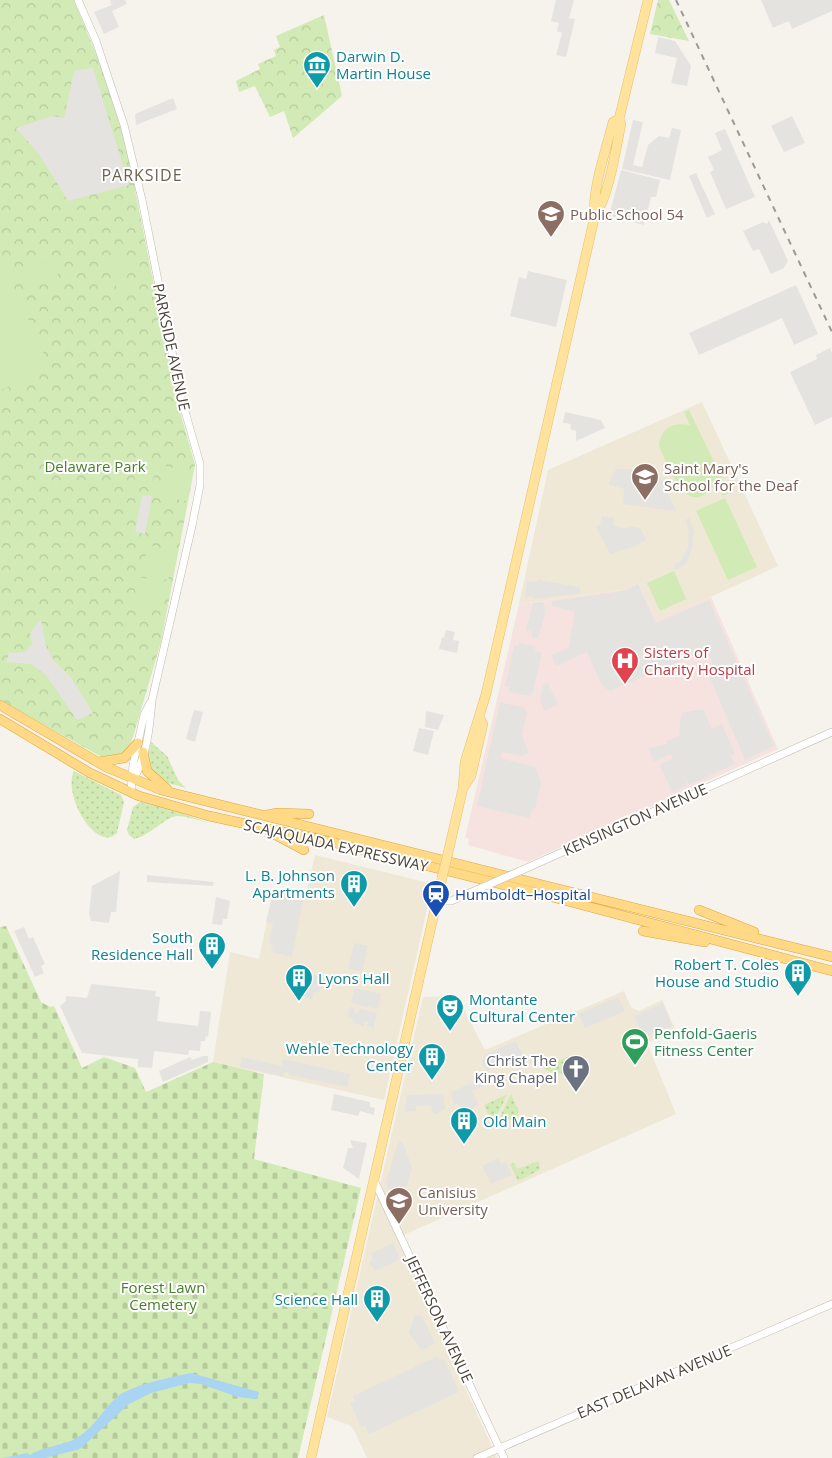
<svg xmlns="http://www.w3.org/2000/svg" width="832" height="1458" font-family="'Open Sans',sans-serif">
<style>
.education{fill:#efe8d6}
.medical{fill:#f6e3e0}
.grass{fill:url(#grass-dots)}
.cemetery{fill:url(#cemetery-stones)}
.park{fill:url(#park-crowns)}
.pitch{fill:#d2eab5}
.parking{fill:#e5e3e0}
.water{fill:#a9d4f2}
.lines{fill:none;stroke-linecap:round;stroke-linejoin:round}
.tertiary-casing{stroke:#c2bbae;stroke-width:8}
.primary-casing{stroke:#e6c16a;stroke-width:10}
.trunk-casing{stroke:#e0a43c;stroke-width:10}
.tertiary{stroke:#fff;stroke-width:7}
.primary{stroke:#ffe39c;stroke-width:9}
.trunk{stroke:#ffd985;stroke-width:9}
.rail{stroke:#9a9a9a;stroke-width:2;stroke-dasharray:6 6;stroke-linecap:butt}
.tertiary-bridge-casing{stroke:#c2bbae;stroke-width:8;stroke-linecap:butt}
.primary-bridge-casing{stroke:#e6c16a;stroke-width:10;stroke-linecap:butt}
.tertiary-bridge{stroke:#fff;stroke-width:7}
.primary-bridge{stroke:#ffe39c;stroke-width:9}
.labels{text-anchor:middle;dominant-baseline:central;stroke-width:4;stroke-linejoin:round;paint-order:stroke}
.culture-label{font-size:15px;fill:#0d838f;stroke:#fff;text-anchor:end}
.education-label{font-size:15px;fill:#785e54;stroke:#fff;text-anchor:start}
.street-label{font-size:15px;fill:#4b4439;stroke:#fff}
.park-label{font-size:15px;fill:#4a7f2a;stroke:#fff}
.health-label{font-size:15px;fill:#be3a42;stroke:#fff;text-anchor:start}
.transit-label{font-size:15px;fill:#164399;stroke:#fff;text-anchor:start}
.leisure-label{font-size:15px;fill:#27864d;stroke:#fff;text-anchor:start}
.worship-label{font-size:15px;fill:#5b616d;stroke:#fff;text-anchor:end}
.neighbourhood-label{font-size:16px;letter-spacing:1px;fill:#6e6250;stroke:#fff}
</style>
<defs>
<pattern id="grass-dots" width="8" height="8" patternUnits="userSpaceOnUse" patternTransform="scale(1.25)"><rect width="8" height="8" fill="#d2eab5"/><path d="M2 2h.1M6 6h.1" fill="none" stroke="#b6ca9c" stroke-width="1.8" stroke-linecap="round"/></pattern>
<pattern id="cemetery-stones" width="16" height="16" patternUnits="userSpaceOnUse" patternTransform="scale(1.25)"><rect width="16" height="16" fill="#d2eab5"/><path d="M2 7V4a2 2 0 0 1 4 0v3zM10 15v-3a2 2 0 0 1 4 0v3z" fill="#b6ca9c"/></pattern>
<pattern id="park-crowns" width="20" height="18" patternUnits="userSpaceOnUse" patternTransform="scale(1.25)"><rect width="20" height="18" fill="#d2eab5"/><path d="M2 6a3 3 0 1 1 6 0M12 15a3 3 0 1 1 6 0" fill="none" stroke="#b6ca9c"/></pattern>
</defs>
<rect width="100%" height="100%" fill="#f6f3ec"/>
<!-- education -->
<path class="education" d="M 702,402 L 778,566 L 656,622 L 639,583 L 623,590 L 519,604 L 548,470 Z
M 315,855 L 429,883 L 432,887 L 384,1100 L 213,1062 L 230,952 L 259,959 L 273,891 L 305,898 Z
M 624,991 L 631,1007 L 639,1011 L 662,1000 L 676,1031 L 647,1043 L 676,1114 L 397,1238 L 497,1458 L 367,1458 L 354,1430 L 349,1425 L 327,1417 L 423,997 L 457,996 L 485,1050 Z"/>
<!-- medical -->
<path class="medical" d="M 639,583 L 656,621 L 711,597 L 778,749 L 528,862 L 468,845 L 469,839 L 465,838 L 519,604 L 623,590 Z"/>
<!-- grass -->
<path class="grass" d="M 151,742 L 167,756 L 178,780 L 186,788 L 164,782 L 150,771 L 148,755 Z
M 74,771 L 121,795 L 124,802 L 117,833 C 96,854 62,794 74,771 Z
M 140,802 L 170,809 L 209,823 C 200,821 187,816 177,816 C 165,817 151,835 134,839 L 129,835 L 127,830 L 133,807 Z
M 567,1057 L 574,1073 C 561,1076 548,1074 538,1063 L 551,1058 L 553,1063 Z
M 511,1094 L 519,1112 L 517,1116 L 496,1125 Z
M 506,1095 L 507,1095 L 493,1124 L 484,1105 Z
M 539,1161 L 540,1170 L 518,1181 L 510,1164 L 514,1163 L 517,1169 Z"/>
<!-- cemetery -->
<path class="cemetery" d="M 6,926 L 41,1002 L 50,1007 L 54,1006 L 82,1068 L 104,1057 L 135,1068 L 146,1092 L 213,1062 L 264,1074 L 254,1159 L 361,1188 L 298,1458 L 0,1458 L 0,927 Z"/>
<!-- park -->
<path class="park" d="M 0,0 L 74,0 L 103,71 L 127,149 L 177,401 L 195,465 L 161,642 L 130,747 L 125,754 L 103,758 L 0,700 Z
M 658,0 L 669,0 L 689,41 L 650,34 Z
M 324,15 L 342,96 L 293,138 L 284,111 L 270,117 L 255,86 L 239,92 L 236,81 L 260,69 L 258,64 L 276,56 L 274,50 L 280,47 L 276,36 Z"/>
<!-- pitch -->
<path class="pitch" d="M 122,245 L 126,268 L 114,269 L 110,247 Z
M 49,260 L 53,261 L 59,268 C 59,296 18,277 0,284 L 0,268 L 30,266 Z
M 126,273 L 130,295 L 118,297 L 114,274 Z
M 15,290 L 50,367 L 1,390 L 0,297 Z
M 689,410 L 729,493 L 723,496 L 716,483 C 687,523 670,469 659,446 C 661,427 673,422 690,425 L 684,412 Z
M134 475a10 10 0 1 1 20 0a10 10 0 1 1-20 0Z
M 165,466 L 191,472 L 185,501 L 159,495 Z
M 725,498 L 757,567 L 728,580 L 696,511 Z
M 148,545 L 175,551 L 168,580 L 141,574 Z
M 674,571 L 686,599 L 660,611 L 647,583 Z
M 139,577 L 167,583 L 161,611 L 132,605 Z"/>
<!-- parking -->
<path class="parking" d="M 110,0 L 125,0 L 127,4 L 112,11 L 119,27 L 104,34 L 94,12 L 112,5 Z
M 556,0 L 574,0 L 569,18 L 575,19 L 566,57 L 556,55 L 562,33 L 557,31 L 559,23 L 551,21 Z
M 761,0 L 832,0 L 832,11 L 792,29 L 789,21 L 773,28 Z
M 658,37 L 675,41 L 691,66 L 687,86 L 671,83 L 677,58 L 655,53 Z
M 93,68 L 129,185 L 68,201 L 39,154 L 16,128 L 53,116 L 64,118 L 74,71 Z
M 173,98 L 177,109 L 136,125 L 135,114 Z
M 792,116 L 805,143 L 784,152 L 771,126 Z
M 633,120 L 643,122 L 633,165 L 642,167 L 648,145 L 659,136 L 669,138 L 672,128 L 681,130 L 670,180 L 622,169 Z
M 725,129 L 755,197 L 726,209 L 710,172 L 714,170 L 708,157 L 722,150 L 715,133 Z
M 621,170 L 660,180 L 656,197 L 651,197 L 644,225 L 609,216 Z
M 696,173 L 715,214 L 707,218 L 689,176 Z
M 769,220 L 788,261 L 784,268 L 771,274 L 759,249 L 753,251 L 743,231 L 763,222 L 767,224 Z
M 528,271 L 567,280 L 556,327 L 510,316 L 519,277 L 526,279 Z
M 796,285 L 818,334 L 794,345 L 782,318 L 699,355 L 689,333 Z
M 830,348 L 832,353 L 832,417 L 815,425 L 790,372 L 817,359 L 816,355 Z
M 565,412 L 601,420 L 605,428 L 576,441 L 576,431 L 570,429 L 571,424 L 563,423 Z
M 616,469 L 657,470 L 676,511 L 623,504 L 624,489 L 608,484 Z
M 142,495 L 152,496 L 145,534 L 135,532 Z
M 602,516 L 614,518 L 613,526 L 627,529 L 629,526 L 640,528 L 646,540 L 636,546 L 610,554 L 596,527 L 600,525 Z
M 689,518 L 694,530 L 692,548 L 686,564 L 675,570 L 673,565 L 681,561 L 688,547 L 689,531 L 685,520 Z
M 539,580 L 579,587 L 581,593 L 534,599 L 533,596 L 525,597 L 527,581 L 537,582 Z
M 638,584 L 656,623 L 709,600 L 774,746 L 745,760 L 706,669 L 713,664 L 709,655 L 700,659 L 697,654 L 610,691 L 602,686 L 587,652 L 556,666 L 552,655 L 568,648 L 575,612 L 552,606 L 552,601 L 623,591 Z
M 543,602 L 546,611 L 538,639 L 531,637 L 532,632 L 526,630 L 533,603 Z
M 41,619 L 46,646 L 54,661 L 70,676 L 93,713 L 77,720 L 46,675 L 31,664 L 6,662 L 9,653 L 25,652 L 32,644 L 30,633 Z
M 446,630 L 455,632 L 453,640 L 459,641 L 457,653 L 439,649 L 442,637 L 450,639 L 444,637 Z
M 519,643 L 536,646 L 535,651 L 542,653 L 533,693 L 530,696 L 509,692 L 509,687 L 505,686 L 514,645 L 518,646 Z
M 548,683 L 558,704 L 544,711 L 540,700 L 543,685 Z
M 500,702 L 524,708 L 527,711 L 522,736 L 529,753 L 522,756 L 502,752 L 500,758 L 535,767 L 541,783 L 535,809 L 532,808 L 530,818 L 477,806 Z
M 703,709 L 712,729 L 722,724 L 735,754 L 731,756 L 735,764 L 689,785 L 681,770 L 688,785 L 672,792 L 662,770 L 659,767 L 661,764 L 673,759 L 671,754 L 654,762 L 648,748 L 667,744 L 667,741 L 679,736 L 681,713 Z
M 194,710 L 203,712 L 195,742 L 186,739 Z
M 426,711 L 444,715 L 438,730 L 425,727 Z
M 419,728 L 434,731 L 428,755 L 413,751 Z
M 120,871 L 116,912 L 111,912 L 109,923 L 91,921 L 89,914 L 92,886 Z
M 147,875 L 214,882 L 213,886 L 147,882 Z
M 273,893 L 303,900 L 292,957 L 271,952 L 273,947 L 269,941 L 273,924 L 266,922 Z
M 216,897 L 230,901 L 227,919 L 223,919 L 222,925 L 212,924 Z
M 24,927 L 29,939 L 33,937 L 45,964 L 41,966 L 44,973 L 35,977 L 14,931 Z
M 354,943 L 368,946 L 362,972 L 348,969 Z
M 298,972 L 322,977 L 319,993 L 314,992 L 312,1000 L 293,993 L 296,984 L 294,983 Z
M 91,984 L 156,991 L 155,996 L 160,997 L 157,1021 L 198,1026 L 200,1011 L 211,1012 L 208,1037 L 206,1036 L 205,1041 L 201,1041 L 200,1051 L 189,1050 L 188,1055 L 154,1051 L 152,1068 L 138,1067 L 138,1059 L 82,1053 L 60,1006 L 66,1001 L 66,996 L 87,998 Z
M 354,988 L 381,994 L 378,1009 L 351,1003 Z
M 618,997 L 625,1011 L 585,1028 L 578,1014 Z
M 663,1003 L 672,1026 L 644,1038 L 634,1016 Z
M 350,1007 L 354,1008 L 354,1012 L 358,1013 L 359,1009 L 377,1013 L 374,1028 L 367,1026 L 368,1022 L 365,1021 L 364,1026 L 352,1023 L 353,1019 L 348,1017 Z
M 515,1041 L 523,1055 L 486,1071 L 482,1062 L 484,1055 Z
M 203,1056 L 208,1056 L 208,1062 L 163,1082 L 159,1071 L 190,1057 L 192,1060 Z
M 242,1057 L 281,1066 L 283,1059 L 350,1074 L 347,1087 L 290,1075 L 288,1072 L 284,1073 L 283,1076 L 240,1067 Z
M 481,1079 L 483,1086 L 472,1091 L 479,1105 L 463,1113 L 458,1103 L 454,1105 L 451,1092 Z
M 334,1094 L 370,1102 L 370,1107 L 375,1108 L 374,1115 L 360,1111 L 358,1116 L 331,1110 Z
M 443,1094 L 445,1109 L 434,1115 L 430,1105 L 416,1106 L 416,1111 L 405,1112 L 407,1095 Z
M 350,1140 L 367,1143 L 359,1179 L 343,1168 L 348,1148 L 353,1148 Z
M 399,1140 L 403,1143 L 412,1168 L 407,1186 L 391,1194 L 386,1182 Z
M 498,1158 L 501,1164 L 506,1162 L 512,1175 L 491,1184 L 482,1166 Z
M 393,1243 L 400,1259 L 375,1271 L 369,1262 L 373,1260 L 371,1253 Z
M 415,1315 L 422,1316 L 435,1343 L 422,1351 L 409,1333 Z
M 438,1356 L 440,1360 L 444,1359 L 459,1392 L 369,1434 L 365,1425 L 361,1427 L 350,1403 L 355,1401 L 353,1396 Z"/>
<!-- water -->
<path class="water" d="M 191,1373 L 259,1392 L 257,1399 L 238,1397 L 201,1384 L 189,1383 L 151,1393 L 129,1404 L 80,1449 L 45,1458 L 3,1458 L 27,1453 L 30,1455 C 44,1446 62,1446 77,1438 C 95,1427 102,1410 117,1397 C 131,1385 172,1377 191,1373 Z"/>
<g class="lines">
<defs>
<path id="tertiary" d="M 78,0 L 96,41 L 124,125 L 142,200 L 181,397 L 200,464 L 200,485 L 192,526 L 152,700 C 150,725 147,757 133,780
M 131,792 L 133,765 L 144,715 L 150,703
M 520,871 L 832,732
M 438,901 L 451,901 L 481,888
M 374,1180 L 504,1458
M 477,1458 L 832,1304"/>
<path id="primary" d="M 595,215 C 609,197 616,148 621,124 L 619,119 L 648,0
M 463,788 L 471,776 L 483,724 L 479,717
M 448,853 L 463,788 L 465,762 L 486,694 L 595,215 C 591,192 607,147 613,122 L 619,119
M 311,1458 L 442,878"/>
<path id="trunk" d="M 0,705 L 106,767 L 161,790 L 832,957
M 0,719 L 90,773 L 139,796 L 209,816 L 335,843 L 537,893 L 832,971
M 143,752 L 147,771 L 167,789
M 99,762 L 124,758 L 138,743
M 267,815 L 277,813 L 309,814
M 270,832 L 304,850
M 699,910 L 754,932
M 643,931 L 705,942"/>
</defs>
<!-- tertiary casing -->
<use href="#tertiary" class="tertiary-casing"/>
<!-- primary casing -->
<use href="#primary" class="primary-casing"/>
<!-- trunk casing -->
<use href="#trunk" class="trunk-casing"/>
<!-- tertiary -->
<use href="#tertiary" class="tertiary"/>
<!-- primary -->
<use href="#primary" class="primary"/>
<!-- trunk -->
<use href="#trunk" class="trunk"/>
<!-- rail -->
<path class="rail" d="M 676,0 L 832,332"/>
<defs>
<path id="tertiary-bridge" d="M 481,888 L 520,871"/>
<path id="primary-bridge" d="M 442,878 L 448,853"/>
</defs>
<!-- tertiary-bridge casing -->
<use href="#tertiary-bridge" class="tertiary-bridge-casing"/>
<!-- primary-bridge casing -->
<use href="#primary-bridge" class="primary-bridge-casing"/>
<!-- tertiary-bridge -->
<use href="#tertiary-bridge" class="tertiary-bridge"/>
<!-- primary-bridge -->
<use href="#primary-bridge" class="primary-bridge"/>
</g>
<!-- icons -->
<defs>
<symbol id="museum-pin" viewBox="-11 -11 22 30"><path d="M0 17L-7.5 6A9.5 9.5 0 1 1 7.5 6Z" fill="#0f9aa8" stroke="#fff"/><path d="M0-6L6-3V-2H-6V-3ZM-5-1h2V3h-2ZM-1-1h2V3h-2ZM3-1h2V3H3ZM-6 4H6V6H-6Z" fill="#fff"/></symbol>
<symbol id="school-pin" viewBox="-11 -11 22 30"><path d="M0 17L-7.5 6A9.5 9.5 0 1 1 7.5 6Z" fill="#8d6e63" stroke="#fff"/><path d="M0-5L7-2L0 1L-7-2ZM-4 1L0 2.5L4 1V4Q0 6-4 4Z" fill="#fff"/></symbol>
<symbol id="hospital-pin" viewBox="-11 -11 22 30"><path d="M0 17L-7.5 6A9.5 9.5 0 1 1 7.5 6Z" fill="#e0444e" stroke="#fff"/><path d="M-5-5h3v3.5h4V-5h3V5h-3V1.5h-4V5h-3Z" fill="#fff"/></symbol>
<symbol id="building-pin" viewBox="-11 -11 22 30"><path d="M0 17L-7.5 6A9.5 9.5 0 1 1 7.5 6Z" fill="#0f9aa8" stroke="#fff"/><path d="M-4-6H4V6H1V3H-1V6H-4ZM-2.5-4.3h1.7v1.8h-1.7ZM.8-4.3h1.7v1.8H.8ZM-2.5-1h1.7V.8h-1.7ZM.8-1h1.7V.8H.8Z" fill="#fff"/></symbol>
<symbol id="station-pin" viewBox="-11 -11 22 30"><path d="M0 17L-7.5 6A9.5 9.5 0 1 1 7.5 6Z" fill="#1a4fb4" stroke="#fff"/><path d="M-3-6H3Q5-6 5-4V2Q5 4 3 4L4.5 6H3L1.5 4h-3L-3 6H-4.5L-3 4Q-5 4-5 2V-4Q-5-6-3-6ZM-3.5-4v3h7v-3ZM-3.5 1v1.5H-2V1ZM2 1v1.5H3.5V1Z" fill="#fff"/></symbol>
<symbol id="theatre-pin" viewBox="-11 -11 22 30"><path d="M0 17L-7.5 6A9.5 9.5 0 1 1 7.5 6Z" fill="#0f9aa8" stroke="#fff"/><path d="M-5-5.5Q0-4 5-5.5V0Q5 5 0 6Q-5 5-5 0ZM-3.3-2.5H-1v1.5H-3.3ZM1-2.5H3.3v1.5H1ZM-2.8 1Q0 5.5 2.8 1Z" fill="#fff"/></symbol>
<symbol id="stadium-pin" viewBox="-11 -11 22 30"><path d="M0 17L-7.5 6A9.5 9.5 0 1 1 7.5 6Z" fill="#2e9e5b" stroke="#fff"/><path d="M0-5a6.5 5 0 1 0 0 10a6.5 5 0 1 0 0-10ZM-3.5-1.8h7v3.6h-7Z" fill="#fff"/></symbol>
<symbol id="church-pin" viewBox="-11 -11 22 30"><path d="M0 17L-7.5 6A9.5 9.5 0 1 1 7.5 6Z" fill="#6b7280" stroke="#fff"/><path d="M-1.2-6h2.4v3.5h3.3v2.4h-3.3V6h-2.4V-.1h-3.3v-2.4h3.3Z" fill="#fff"/></symbol>
<symbol id="university-pin" viewBox="-11 -11 22 30"><path d="M0 17L-7.5 6A9.5 9.5 0 1 1 7.5 6Z" fill="#8d6e63" stroke="#fff"/><path d="M0-5L7-2L0 1L-7-2ZM-4 1L0 2.5L4 1V4Q0 6-4 4Z" fill="#fff"/></symbol>
</defs>
<g fill-rule="evenodd">
<use href="#museum-pin" x="301" y="49" width="32" height="43"/>
<use href="#school-pin" x="535" y="198" width="32" height="43"/>
<use href="#school-pin" x="629" y="461" width="32" height="43"/>
<use href="#hospital-pin" x="609" y="645" width="32" height="43"/>
<use href="#building-pin" x="338" y="868" width="32" height="43"/>
<use href="#station-pin" x="420" y="878" width="32" height="43"/>
<use href="#building-pin" x="196" y="930" width="32" height="43"/>
<use href="#building-pin" x="782" y="957" width="32" height="43"/>
<use href="#building-pin" x="283" y="962" width="32" height="43"/>
<use href="#theatre-pin" x="434" y="992" width="32" height="43"/>
<use href="#stadium-pin" x="619" y="1026" width="32" height="43"/>
<use href="#building-pin" x="416" y="1041" width="32" height="43"/>
<use href="#church-pin" x="560" y="1053" width="32" height="43"/>
<use href="#building-pin" x="448" y="1105" width="32" height="43"/>
<use href="#university-pin" x="383" y="1185" width="32" height="43"/>
<use href="#building-pin" x="361" y="1283" width="32" height="43"/>
</g>
<g class="labels">
<!-- culture labels -->
<g class="culture-label">
<text x="336" y="56" text-anchor="start">Darwin D.<tspan x="336" dy="17">Martin House</tspan></text>
<text x="335" y="875">L. B. Johnson<tspan x="335" dy="17">Apartments</tspan></text>
<text x="193" y="937">South<tspan x="193" dy="17">Residence Hall</tspan></text>
<text x="779" y="964">Robert T. Coles<tspan x="779" dy="17">House and Studio</tspan></text>
<text x="318" y="978" text-anchor="start">Lyons Hall</text>
<text x="469" y="999" text-anchor="start">Montante<tspan x="469" dy="17">Cultural Center</tspan></text>
<text x="413" y="1048">Wehle Technology<tspan x="413" dy="17">Center</tspan></text>
<text x="483" y="1121" text-anchor="start">Old Main</text>
<text x="358" y="1299">Science Hall</text>
</g>
<!-- education labels -->
<g class="education-label">
<text x="570" y="214">Public School 54</text>
<text x="664" y="468">Saint Mary's<tspan x="664" dy="17">School for the Deaf</tspan></text>
<text x="418" y="1192">Canisius<tspan x="418" dy="17">University</tspan></text>
</g>
<!-- street labels -->
<g class="street-label">
<text transform="translate(172 347) rotate(78)">PARKSIDE AVENUE</text>
<text transform="translate(635 819) rotate(-24)">KENSINGTON AVENUE</text>
<text transform="translate(336 845) rotate(13)">SCAJAQUADA EXPRESSWAY</text>
<text transform="translate(440 1319) rotate(65)">JEFFERSON AVENUE</text>
<text transform="translate(654 1381) rotate(-23)">EAST DELAVAN AVENUE</text>
</g>
<!-- park labels -->
<g class="park-label">
<text x="95" y="466">Delaware Park</text>
<text x="163" y="1287">Forest Lawn<tspan x="163" dy="17">Cemetery</tspan></text>
</g>
<!-- health labels -->
<g class="health-label">
<text x="644" y="652">Sisters of<tspan x="644" dy="17">Charity Hospital</tspan></text>
</g>
<!-- transit labels -->
<g class="transit-label">
<text x="455" y="894">Humboldt–Hospital</text>
</g>
<!-- leisure labels -->
<g class="leisure-label">
<text x="654" y="1033">Penfold-Gaeris<tspan x="654" dy="17">Fitness Center</tspan></text>
</g>
<!-- worship labels -->
<g class="worship-label">
<text x="557" y="1060">Christ The<tspan x="557" dy="17">King Chapel</tspan></text>
</g>
<!-- neighbourhood labels -->
<g class="neighbourhood-label">
<text x="142" y="175">PARKSIDE</text>
</g>
</g>
</svg>
